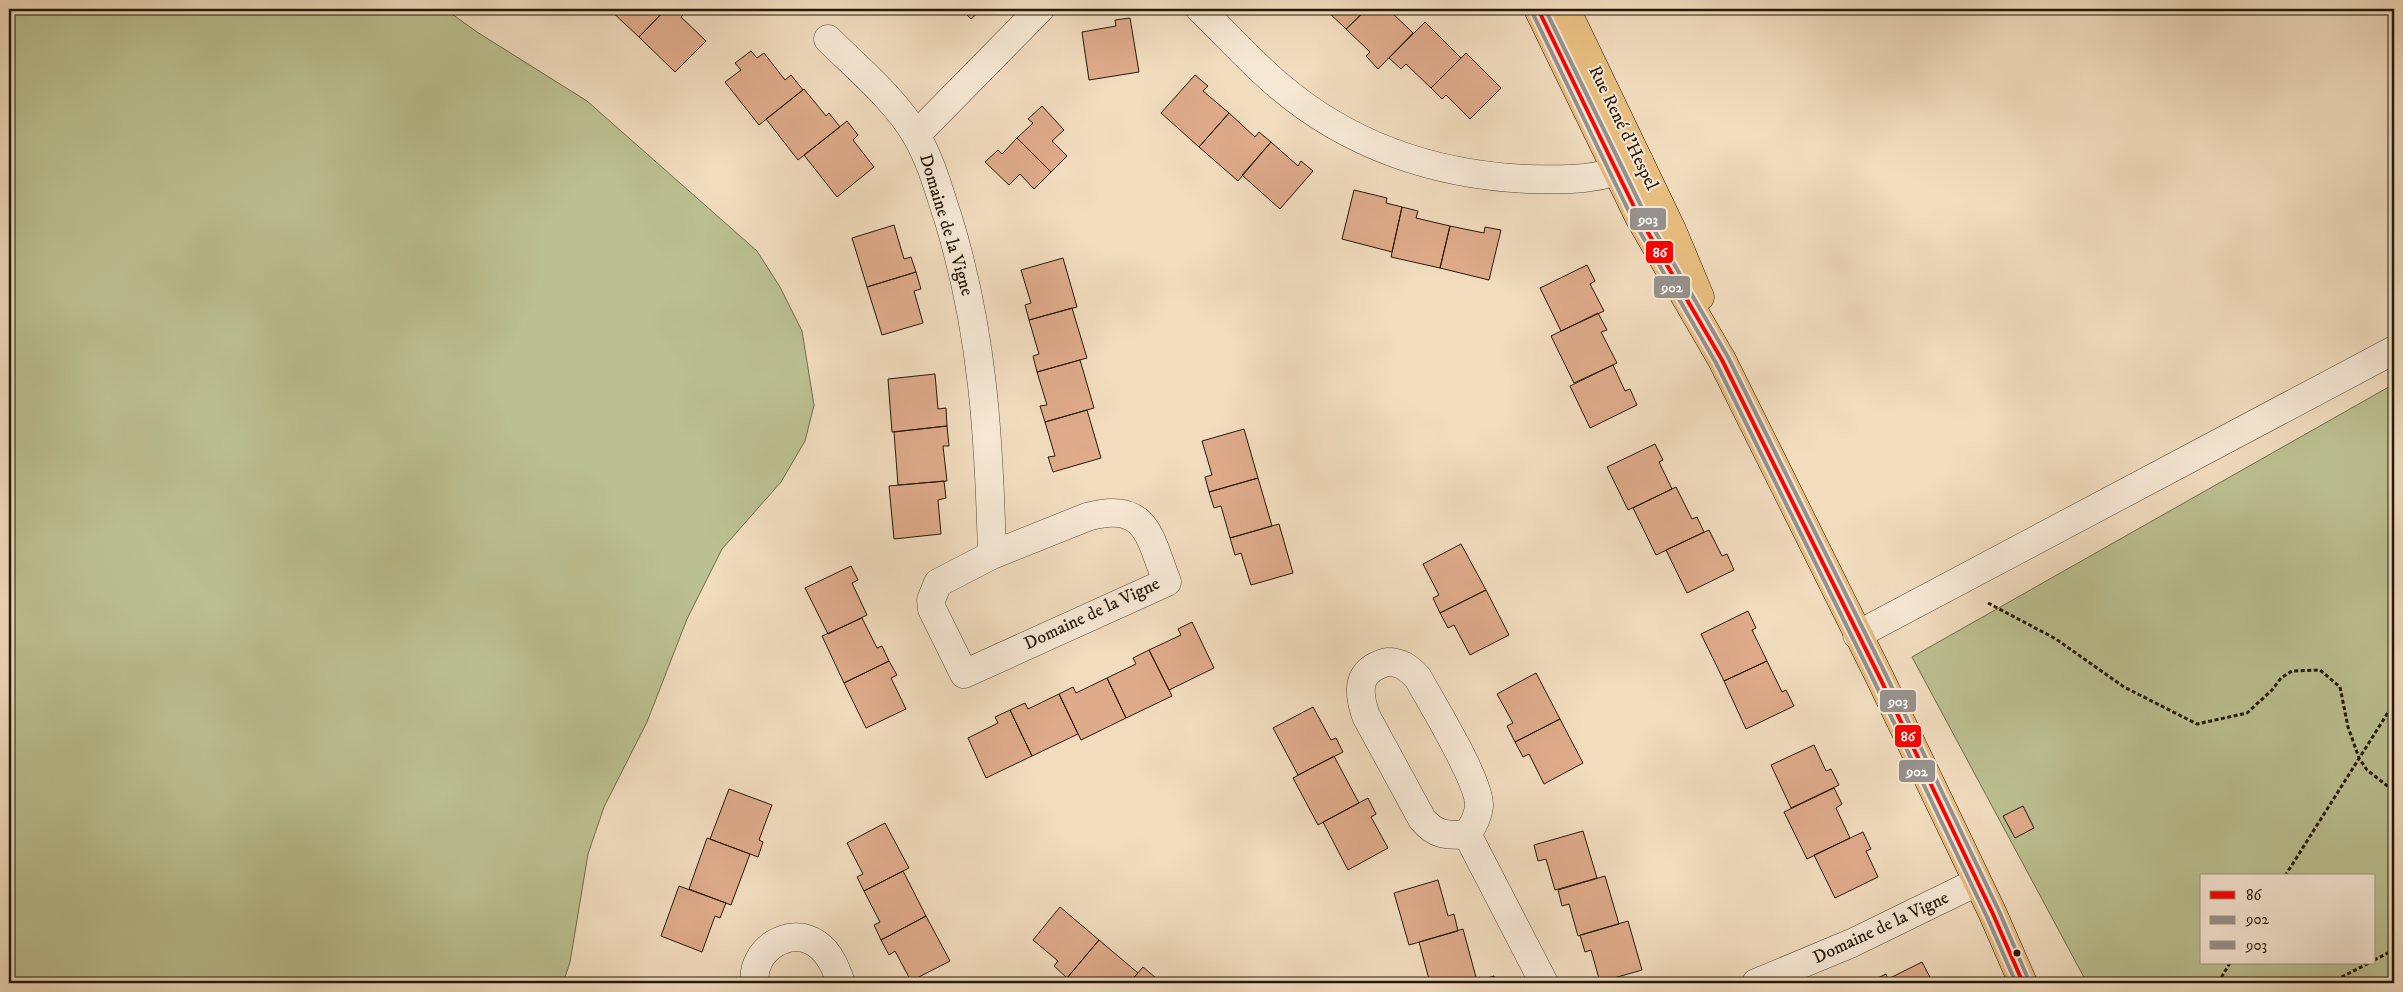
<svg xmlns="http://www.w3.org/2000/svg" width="2403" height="992" font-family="'IM FELL DW Pica',serif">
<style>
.green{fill:#bbc091;stroke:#706c4e;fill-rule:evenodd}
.building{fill:#dfab8b;stroke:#25190a}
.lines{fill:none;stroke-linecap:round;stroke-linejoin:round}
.minor-casing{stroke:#584a37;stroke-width:29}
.major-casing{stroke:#25190a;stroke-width:29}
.path{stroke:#25190a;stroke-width:3;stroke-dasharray:4 2.5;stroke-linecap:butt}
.minor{stroke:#f6e8d5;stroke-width:28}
.major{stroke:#e8be7f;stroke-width:28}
.bus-1-casing{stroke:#f6e8d5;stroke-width:8}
.bus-2-casing{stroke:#f6e8d5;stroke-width:8}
.bus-3-casing{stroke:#f6e8d5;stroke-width:8}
.bus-1{stroke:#fe0000;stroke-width:4}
.bus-2{stroke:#96928e;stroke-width:4}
.bus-3{stroke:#96928e;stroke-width:4}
.bus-dot{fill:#25190a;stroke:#f6e8d5;stroke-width:2}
.labels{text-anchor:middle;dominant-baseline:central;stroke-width:4;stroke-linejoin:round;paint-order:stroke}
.street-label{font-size:18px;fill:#25190a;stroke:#f6e8d5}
.line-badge{stroke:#f6e8d5;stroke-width:2}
.badge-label{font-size:14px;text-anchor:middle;font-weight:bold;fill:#fff}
</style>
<rect width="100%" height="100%" fill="#f1dcbe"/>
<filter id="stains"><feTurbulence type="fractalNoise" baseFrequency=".004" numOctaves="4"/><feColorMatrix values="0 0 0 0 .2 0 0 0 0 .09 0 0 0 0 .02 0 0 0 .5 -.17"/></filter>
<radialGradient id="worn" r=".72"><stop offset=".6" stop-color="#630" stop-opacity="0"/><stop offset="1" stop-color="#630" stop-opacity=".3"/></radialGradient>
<!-- green -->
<path class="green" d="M 9,9 L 445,9 L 477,32 L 587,101 L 757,251 L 780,287 L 802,331 L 814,405 L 805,441 L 781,482 L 722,549 L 687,619 L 647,722 L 604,807 L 588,854 L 570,962 L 563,983 L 9,983 Z
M 2394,384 L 2394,983 L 2087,983 L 1912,657 ZM 2202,876 L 2374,876 L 2374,963 L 2202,963 Z"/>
<!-- building -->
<path class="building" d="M 609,9 L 666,9 L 639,37 Z
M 666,9 L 682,9 L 686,12 L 681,17 L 706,41 L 675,72 L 639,37 Z
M 961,9 L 982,9 L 971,19 Z
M 1325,9 L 1367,9 L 1346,29 Z
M 1367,9 L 1388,9 L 1413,33 L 1378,69 L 1366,56 L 1370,52 L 1346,29 Z
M 1130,18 L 1139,72 L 1089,80 L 1082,32 L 1116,26 L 1115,20 Z
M 1425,22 L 1461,58 L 1431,88 L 1406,64 L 1401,69 L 1389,58 Z
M 751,51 L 757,58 L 764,53 L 785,80 L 791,75 L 803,90 L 759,125 L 725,82 L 741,70 L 735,63 Z
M 1466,53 L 1501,88 L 1470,119 L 1446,95 L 1442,99 L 1431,88 Z
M 1195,75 L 1208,86 L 1203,91 L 1229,113 L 1199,147 L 1161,113 Z
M 804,89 L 826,116 L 829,113 L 840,127 L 798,160 L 766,119 Z
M 1042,106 L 1064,130 L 1052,141 L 1067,156 L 1051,172 L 1017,138 L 1033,123 L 1028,119 Z
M 1229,113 L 1255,137 L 1259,132 L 1271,142 L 1238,181 L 1199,147 Z
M 847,121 L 858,135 L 853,140 L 874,167 L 837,197 L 804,155 Z
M 1017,138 L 1051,172 L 1034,189 L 1020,174 L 1009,185 L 985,162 L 998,150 L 1002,154 Z
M 1271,142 L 1298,166 L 1301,161 L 1313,171 L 1280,209 L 1242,175 Z
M 1354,190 L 1387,198 L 1386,203 L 1402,207 L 1392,252 L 1342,239 Z
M 1402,207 L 1418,211 L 1416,218 L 1450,226 L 1440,268 L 1391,257 Z
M 894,225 L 904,259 L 911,257 L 916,272 L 867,287 L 852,238 Z
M 1450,226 L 1484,233 L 1485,227 L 1501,230 L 1489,280 L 1440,268 Z
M 1063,258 L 1077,307 L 1029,320 L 1025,305 L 1031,303 L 1021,270 Z
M 1587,265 L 1595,281 L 1590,284 L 1604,311 L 1561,331 L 1540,288 Z
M 916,272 L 921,289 L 914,291 L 923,323 L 882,335 L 867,287 Z
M 1072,308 L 1087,358 L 1037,372 L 1033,356 L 1039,354 L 1029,320 Z
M 1598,313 L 1607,330 L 1601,332 L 1617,363 L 1574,383 L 1551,336 Z
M 1080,360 L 1094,408 L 1045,422 L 1040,406 L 1047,405 L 1037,372 Z
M 1613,365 L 1625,391 L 1630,389 L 1637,405 L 1590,428 L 1570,386 Z
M 935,374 L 938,409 L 946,408 L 947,426 L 892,432 L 888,379 Z
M 1087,410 L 1101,458 L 1053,472 L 1048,457 L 1055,456 L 1045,422 Z
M 947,426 L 949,446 L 943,446 L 947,481 L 898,485 L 894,432 Z
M 1244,429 L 1258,478 L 1209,492 L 1205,477 L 1212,475 L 1202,441 Z
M 1655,444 L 1663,460 L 1659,462 L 1672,489 L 1628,510 L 1607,467 Z
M 1258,478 L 1272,526 L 1230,538 L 1221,506 L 1214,508 L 1209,492 Z
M 944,481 L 946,498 L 938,500 L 941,534 L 894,539 L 889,486 Z
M 1676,487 L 1692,519 L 1697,517 L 1704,532 L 1656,555 L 1633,508 Z
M 1279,524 L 1293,573 L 1251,585 L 1241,553 L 1235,555 L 1230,538 Z
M 1709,530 L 1722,556 L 1727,554 L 1734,570 L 1687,593 L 1666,550 Z
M 1461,544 L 1486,590 L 1440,613 L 1433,598 L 1439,595 L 1423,564 Z
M 851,566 L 858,580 L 852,583 L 867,615 L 828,634 L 805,588 Z
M 1486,590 L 1509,635 L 1470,655 L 1454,625 L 1448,628 L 1440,613 Z
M 1748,611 L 1756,628 L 1752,630 L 1767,661 L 1724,681 L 1701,634 Z
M 862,618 L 877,648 L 882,646 L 889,661 L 844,683 L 822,636 Z
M 1192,622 L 1214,668 L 1169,690 L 1149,650 L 1181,635 L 1178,629 Z
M 1149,650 L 1172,696 L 1126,718 L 1107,678 L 1136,664 L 1133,658 Z
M 889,661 L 897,675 L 891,678 L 906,709 L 866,728 L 844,683 Z
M 1767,661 L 1782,692 L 1786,690 L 1794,706 L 1746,729 L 1724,681 Z
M 1536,673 L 1560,719 L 1515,742 L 1507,726 L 1513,723 L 1497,694 Z
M 1107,678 L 1126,718 L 1081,740 L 1059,694 L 1073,687 L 1076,693 Z
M 1059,694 L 1078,734 L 1032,756 L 1010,710 L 1025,703 L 1028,709 Z
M 1313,707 L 1331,740 L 1336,738 L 1343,752 L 1298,775 L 1273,728 Z
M 1010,710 L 1032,756 L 986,778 L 968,738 L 998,723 L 995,717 Z
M 1560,719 L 1583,763 L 1544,784 L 1529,754 L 1523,757 L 1515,742 Z
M 1814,745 L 1826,771 L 1831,769 L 1839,785 L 1791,808 L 1771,765 Z
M 1334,756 L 1359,803 L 1318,825 L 1293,778 Z
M 1834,788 L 1842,804 L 1836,808 L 1850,838 L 1807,859 L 1784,812 Z
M 729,789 L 772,805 L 759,840 L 763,842 L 758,857 L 710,839 Z
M 1368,798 L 1376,814 L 1371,817 L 1388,848 L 1348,870 L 1323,822 Z
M 2023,806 L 2034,828 L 2015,838 L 2003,816 Z
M 885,823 L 909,868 L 864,891 L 857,877 L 863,874 L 847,843 Z
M 1583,831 L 1597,878 L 1555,890 L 1546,859 L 1538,861 L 1534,845 Z
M 1863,832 L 1871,849 L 1866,851 L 1878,877 L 1835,898 L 1814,855 Z
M 707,838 L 750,854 L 731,905 L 689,889 Z
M 903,871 L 926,916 L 881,940 L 874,925 L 880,922 L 864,891 Z
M 1605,876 L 1619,924 L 1578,936 L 1569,904 L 1562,906 L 1558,890 Z
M 1438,880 L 1448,916 L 1454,914 L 1458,931 L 1409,945 L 1394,893 Z
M 679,886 L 726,903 L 720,918 L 715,916 L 702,952 L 661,936 Z
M 1060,907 L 1099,940 L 1067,978 L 1054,966 L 1058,961 L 1033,940 Z
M 926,916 L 950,961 L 911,981 L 895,951 L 889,955 L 881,940 Z
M 1628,921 L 1642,970 L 1600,982 L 1591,950 L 1585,952 L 1580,935 Z
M 1463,929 L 1477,981 L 1470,983 L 1430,983 L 1419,942 Z
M 1099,940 L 1138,973 L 1129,983 L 1073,983 L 1067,978 Z
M 1922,962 L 1933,983 L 1870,982 L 1886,974 L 1888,979 Z
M 1143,967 L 1162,983 L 1129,983 Z
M 1494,976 L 1496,983 L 1470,983 L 1477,981 Z"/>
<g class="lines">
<defs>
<path id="minor" d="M 1200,9 C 1226,34 1251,62 1278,85 C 1349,146 1436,175 1528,179 C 1567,180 1605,181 1639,161
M 828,39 C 856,67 897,101 917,137 C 931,161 939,191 948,218 C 983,332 989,437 992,555 L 938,583 L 931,600 L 932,609 L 964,674 L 1167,582 C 1149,536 1147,500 1087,517 L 992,555
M 916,135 L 1040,9
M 1857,635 L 2394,350
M 1387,662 C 1401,662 1408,667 1418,678 C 1432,704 1480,781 1479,806 C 1478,817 1473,826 1467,834 C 1447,836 1435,835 1422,819 L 1366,716 C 1357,690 1357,670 1387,662 Z
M 1467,834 L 1544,983
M 755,983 C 750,951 790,924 817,944 C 830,953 836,969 841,983
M 1756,983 L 1852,943 L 1977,882"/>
<path id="major" d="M 1538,9 L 1639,217 L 1722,360 L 1880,678 L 1993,914 L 2023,983
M 1566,9 L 1672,230 L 1700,297"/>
</defs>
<!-- minor casing -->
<use href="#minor" class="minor-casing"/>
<!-- major casing -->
<use href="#major" class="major-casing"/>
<!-- path -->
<path class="path" d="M 1988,603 L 2056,639 L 2124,687 L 2197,724 L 2247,713 L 2272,690 L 2281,678 L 2292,671 L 2320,670 L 2340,687 L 2348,727 L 2359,758 L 2367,770 L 2394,791
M 2285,876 L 2394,703
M 2374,960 L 2394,950
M 2218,983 L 2230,963
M 2330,983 L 2369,963"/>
<!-- minor -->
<use href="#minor" class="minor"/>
<!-- major -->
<use href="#major" class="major"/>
<defs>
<path id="bus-1" d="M 1538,9 L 1639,217 L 1722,360 L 1880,678 L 1993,914 L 2023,983"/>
<path id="bus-2" d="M 1532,12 L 1633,220 L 1716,363 L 1874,681 L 1987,917 L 2016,983"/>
<path id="bus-3" d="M 1545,9 L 1645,214 L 1728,357 L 1886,675 L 1999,911 L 2029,981"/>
</defs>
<!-- bus-1 casing -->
<use href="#bus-1" class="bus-1-casing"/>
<!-- bus-2 casing -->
<use href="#bus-2" class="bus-2-casing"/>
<!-- bus-3 casing -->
<use href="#bus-3" class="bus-3-casing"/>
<!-- bus-1 -->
<use href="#bus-1" class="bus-1"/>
<!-- bus-2 -->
<use href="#bus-2" class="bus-2"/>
<!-- bus-3 -->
<use href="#bus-3" class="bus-3"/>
</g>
<!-- markers -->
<circle class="bus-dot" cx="2017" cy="953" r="4.5"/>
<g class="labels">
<!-- street labels -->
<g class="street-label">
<text transform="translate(1623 128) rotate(64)">Rue René d'Hespel</text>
<text transform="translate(946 225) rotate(73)">Domaine de la Vigne</text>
<text transform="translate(1092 614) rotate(-25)">Domaine de la Vigne</text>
<text transform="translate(1881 928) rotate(-25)">Domaine de la Vigne</text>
</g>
</g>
<g class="line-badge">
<rect x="1629" y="207" width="38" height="24" rx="5" fill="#96928e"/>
<rect x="1645" y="240" width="29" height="24" rx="5" fill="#fe0000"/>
<rect x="1653" y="275" width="38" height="24" rx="5" fill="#96928e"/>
<rect x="1879" y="689" width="38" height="24" rx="5" fill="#96928e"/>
<rect x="1894" y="724" width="28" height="24" rx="5" fill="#fe0000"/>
<rect x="1898" y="759" width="38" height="24" rx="5" fill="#96928e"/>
</g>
<g class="badge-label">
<text x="1648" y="224">903</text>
<text x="1660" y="257">86</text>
<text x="1672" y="292">902</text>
<text x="1898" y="706">903</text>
<text x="1908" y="741">86</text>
<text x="1917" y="776">902</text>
</g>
<!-- margin -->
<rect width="2403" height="992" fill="none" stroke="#f1dcbe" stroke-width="30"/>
<rect x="10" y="10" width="2383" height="972" fill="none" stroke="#25190a" stroke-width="2.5"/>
<rect x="15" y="15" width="2373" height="962" fill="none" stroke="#25190a"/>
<!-- legend -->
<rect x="2200" y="874" width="175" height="90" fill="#f6e8d5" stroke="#a29584"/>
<rect x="2210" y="891" width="25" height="8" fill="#fe0000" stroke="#a29584"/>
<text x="2246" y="900" font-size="15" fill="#25190a">86</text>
<rect x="2210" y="916" width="25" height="8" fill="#96928e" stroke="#a29584"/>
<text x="2246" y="924" font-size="15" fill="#25190a">902</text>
<rect x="2210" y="941" width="25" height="8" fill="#96928e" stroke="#a29584"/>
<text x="2246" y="950" font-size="15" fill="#25190a">903</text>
<rect width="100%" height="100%" filter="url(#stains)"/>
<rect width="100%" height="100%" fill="url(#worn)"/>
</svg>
